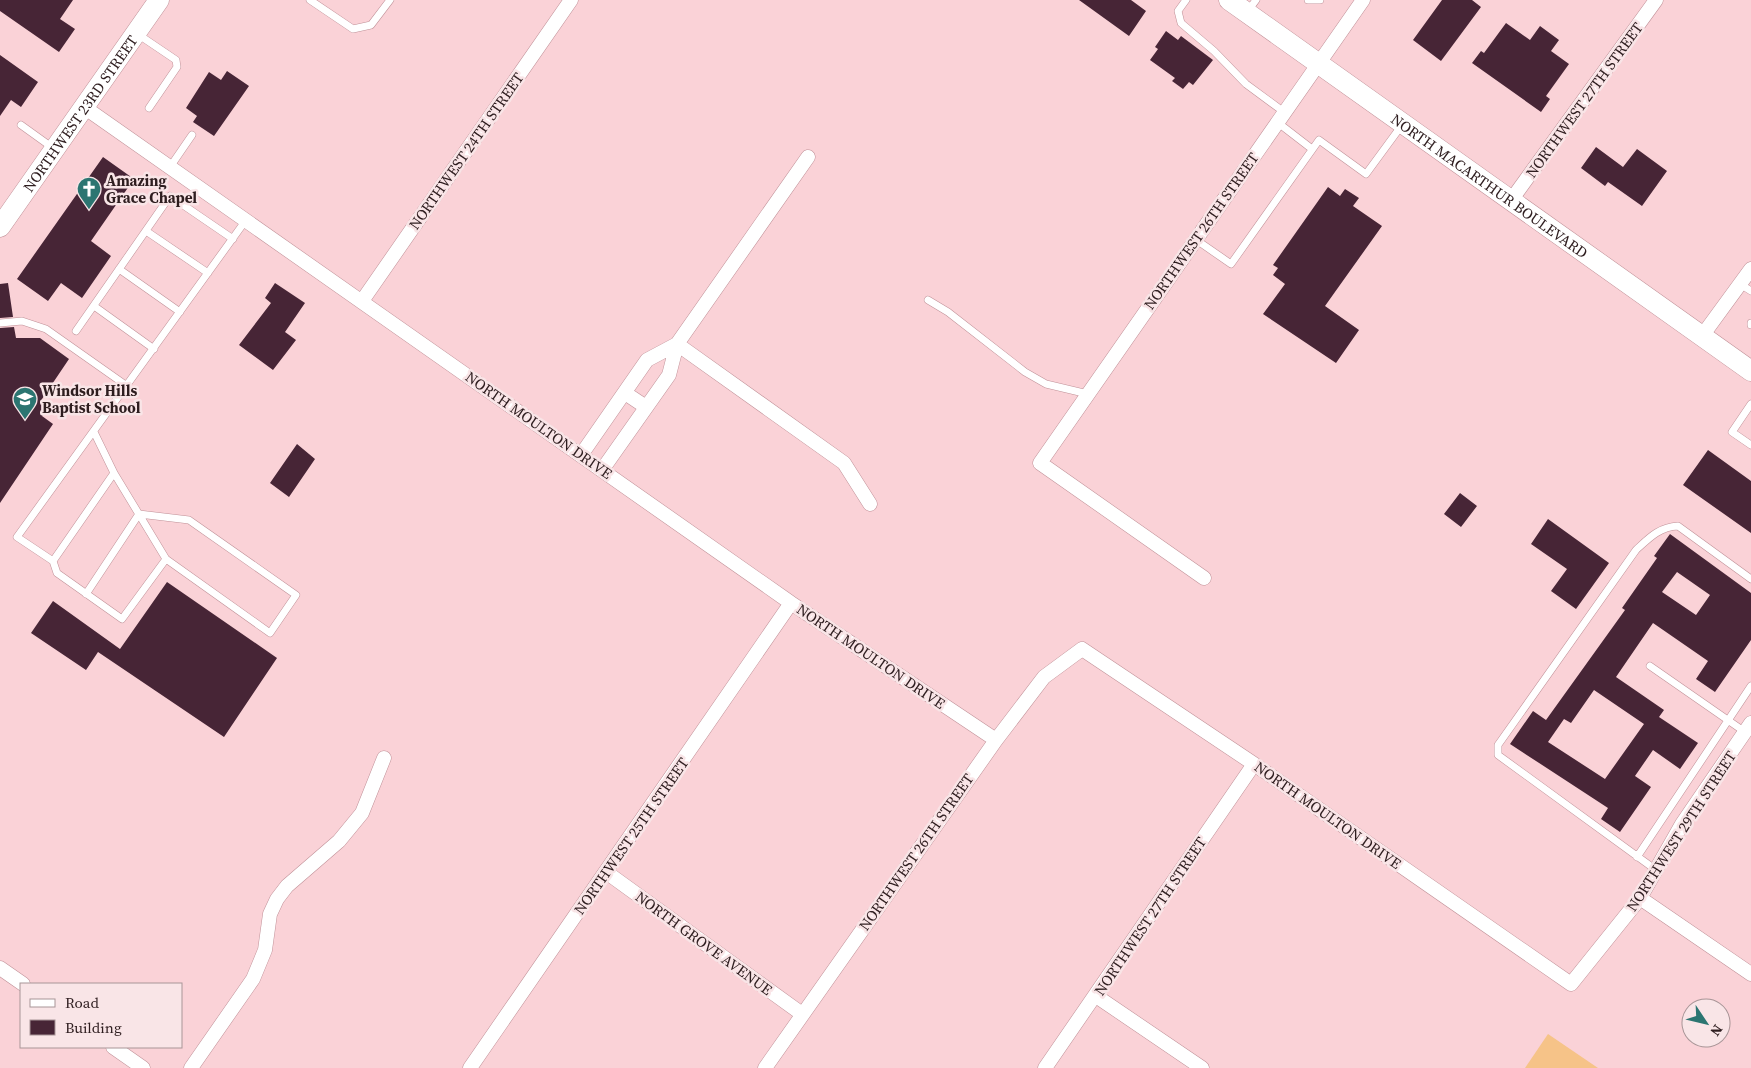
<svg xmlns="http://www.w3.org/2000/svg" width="1751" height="1068" font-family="'Source Serif 4',serif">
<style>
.green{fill:#f6c388}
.building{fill:#472536;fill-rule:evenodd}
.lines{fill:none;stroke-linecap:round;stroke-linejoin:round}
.service-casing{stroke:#c09198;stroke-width:8}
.minor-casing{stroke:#c09198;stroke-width:15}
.secondary-casing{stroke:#c09198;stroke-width:21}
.service{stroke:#fff;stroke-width:7}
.minor{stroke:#fff;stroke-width:14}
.secondary{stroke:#fff;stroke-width:20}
.labels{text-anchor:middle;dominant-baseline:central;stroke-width:5;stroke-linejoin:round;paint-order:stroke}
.street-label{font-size:15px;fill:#2e1d1f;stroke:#f9e5e7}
.poi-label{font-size:15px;font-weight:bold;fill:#2e1d1f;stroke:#f9e5e7;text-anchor:start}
</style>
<rect width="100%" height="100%" fill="#fad2d7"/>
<!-- green -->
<path class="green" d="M 1548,1034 L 1598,1068 L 1525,1068 Z"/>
<!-- building -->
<path class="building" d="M 0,0 L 73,0 L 60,19 L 75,29 L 59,52 L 0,11 Z
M 1079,0 L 1131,0 L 1146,11 L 1129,36 Z
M 1442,0 L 1472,0 L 1481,7 L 1441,61 L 1413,40 Z
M 1506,23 L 1530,40 L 1540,26 L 1559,40 L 1551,51 L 1569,64 L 1546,96 L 1550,99 L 1541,112 L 1472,63 L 1481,51 L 1484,53 Z
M 1166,31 L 1178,40 L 1181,36 L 1213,60 L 1193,85 L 1189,82 L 1183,89 L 1172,81 L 1175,78 L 1150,60 L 1158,49 L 1155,47 Z
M 0,55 L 38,82 L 21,107 L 11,100 L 0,116 Z
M 227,71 L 249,86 L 214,136 L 193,122 L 197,116 L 186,108 L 209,72 L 221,80 Z
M 1596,147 L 1623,167 L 1637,149 L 1667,171 L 1642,206 L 1608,182 L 1605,186 L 1581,168 Z
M 103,157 L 134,179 L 91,241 L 111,256 L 82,298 L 61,283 L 48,301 L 17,279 Z
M 1328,187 L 1340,196 L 1345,189 L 1359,198 L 1353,206 L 1382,226 L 1325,306 L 1359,330 L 1336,363 L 1263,314 L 1285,284 L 1273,275 L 1278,268 L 1273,265 Z
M 8,283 L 13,317 L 0,318 L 0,284 Z
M 275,283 L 305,303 L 285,332 L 296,340 L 273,370 L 239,345 L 271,303 L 265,298 Z
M 14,327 L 16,338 L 40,338 L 69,359 L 40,402 L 48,407 L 42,416 L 53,424 L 0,503 L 0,328 Z
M 297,444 L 315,459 L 289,497 L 270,483 Z
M 1708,450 L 1751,481 L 1751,533 L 1683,485 Z
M 1460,493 L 1477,506 L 1461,527 L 1444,514 Z
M 1548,519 L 1609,563 L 1576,609 L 1551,591 L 1567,569 L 1531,544 Z
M 1670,534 L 1751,593 L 1751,640 L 1715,692 L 1696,679 L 1708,661 L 1653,623 L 1616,677 L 1664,710 L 1659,717 L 1698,743 L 1680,769 L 1653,750 L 1635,776 L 1651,787 L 1620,832 L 1601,819 L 1608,808 L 1510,744 L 1533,711 L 1546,720 L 1625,610 L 1622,608 L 1657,558 L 1654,556 ZM 1677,572 L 1710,595 L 1696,615 L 1662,592 ZM 1594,690 L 1644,724 L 1605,779 L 1548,742 L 1564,719 L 1571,723 Z
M 167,582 L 277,658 L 224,737 L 98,652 L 86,670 L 31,633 L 53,601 L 120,649 Z"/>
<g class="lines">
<defs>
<path id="service" d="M 310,0 L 353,29 L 371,25 L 390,0
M 1186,0 L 1178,11 L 1181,23 L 1214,51 L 1246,84 L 1284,112
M 1308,0 L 1320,0
M 1247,12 L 1256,0
M 136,33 L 176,60 L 177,67 L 149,108
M 1277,122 L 1312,149
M 21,125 L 53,148
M 170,167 L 192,135
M 146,231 L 208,273
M 1195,239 L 1231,264 L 1319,140 L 1366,174 L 1402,125
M 119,269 L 180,312
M 1740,284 L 1751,291
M 928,300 L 948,312 L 1025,372 L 1046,384 L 1088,394
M 94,306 L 154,349
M 0,323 L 22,321 L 46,329 L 127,386
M 1751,323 L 1751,325
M 76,331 L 170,196 L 233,239
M 1751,404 L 1732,432 L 1751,445
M 94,432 L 114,473 L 53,561 L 17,537 L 246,220
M 53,561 L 57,573 L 122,619 L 166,559 L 114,473
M 86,594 L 139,514 L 189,520 L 296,595 L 270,633 L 166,559
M 1650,666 L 1745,732
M 1637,857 L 1751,686
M 1656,870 L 1498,755 L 1498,745 L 1636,550 C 1649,538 1659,527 1678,526 L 1751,579"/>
<path id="minor" d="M 84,107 L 791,603 L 996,740
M 1512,199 L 1656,0
M 362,301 L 571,0
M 1702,336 L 1751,269
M 677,344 L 844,463 L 870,504
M 625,393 L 646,407
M 581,455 L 647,360 L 677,344
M 602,470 L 669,375 L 677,344 L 808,157
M 1204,578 L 1040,463 L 1363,0
M 606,872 L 802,1014
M 1640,898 L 1751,974
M 0,968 L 23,984
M 1096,996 L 1202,1068
M 113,1047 L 143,1068
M 191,1068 L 253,979 L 265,950 L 270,914 L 277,899 L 287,886 L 339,841 L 362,813 L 384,758
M 470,1068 L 791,603
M 765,1068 L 996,740 L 1044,677 L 1082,649 L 1254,764 L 1571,984 L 1640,898 L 1682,824 L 1751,723
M 1045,1068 L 1254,764"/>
<g id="secondary">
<path id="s1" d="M 1229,0 L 1751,371"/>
<path id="s2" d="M 0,227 L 159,0"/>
</g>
</defs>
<!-- service casing -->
<use href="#service" class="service-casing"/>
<!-- minor casing -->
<use href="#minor" class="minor-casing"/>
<!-- secondary casing -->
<use href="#secondary" class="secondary-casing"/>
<!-- service -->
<use href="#service" class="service"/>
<!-- minor -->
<use href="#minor" class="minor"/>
<!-- secondary -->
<use href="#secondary" class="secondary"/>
</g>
<!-- icons -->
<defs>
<symbol id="church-pin" viewBox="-11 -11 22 30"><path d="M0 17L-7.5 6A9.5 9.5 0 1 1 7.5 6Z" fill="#2c7571" stroke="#f9e5e7"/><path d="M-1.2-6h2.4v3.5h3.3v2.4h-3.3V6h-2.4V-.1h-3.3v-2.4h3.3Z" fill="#fff"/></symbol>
<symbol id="school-pin" viewBox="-11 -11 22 30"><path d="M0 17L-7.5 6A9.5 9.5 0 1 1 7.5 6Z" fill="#2c7571" stroke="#f9e5e7"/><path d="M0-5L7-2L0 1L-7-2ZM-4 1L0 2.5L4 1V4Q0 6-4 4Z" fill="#fff"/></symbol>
</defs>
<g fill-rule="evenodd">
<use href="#church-pin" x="75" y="175" width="28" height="38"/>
<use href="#school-pin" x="11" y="385" width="28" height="38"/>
</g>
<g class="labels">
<!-- street labels -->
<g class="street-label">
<text transform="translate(1584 100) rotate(-54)">NORTHWEST 27TH STREET</text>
<text stroke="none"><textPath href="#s2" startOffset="139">NORTHWEST 23RD STREET</textPath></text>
<text transform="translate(466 151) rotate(-55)">NORTHWEST 24TH STREET</text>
<text stroke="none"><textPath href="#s1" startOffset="320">NORTH MACARTHUR BOULEVARD</textPath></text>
<text transform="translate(1201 231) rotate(-55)">NORTHWEST 26TH STREET</text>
<text transform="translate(539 425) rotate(35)">NORTH MOULTON DRIVE</text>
<text transform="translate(871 656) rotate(34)">NORTH MOULTON DRIVE</text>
<text transform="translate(1328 815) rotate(35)">NORTH MOULTON DRIVE</text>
<text transform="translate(1681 831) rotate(-57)">NORTHWEST 29TH STREET</text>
<text transform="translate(631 836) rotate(-55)">NORTHWEST 25TH STREET</text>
<text transform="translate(916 852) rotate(-55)">NORTHWEST 26TH STREET</text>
<text transform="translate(1150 916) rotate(-56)">NORTHWEST 27TH STREET</text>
<text transform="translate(704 943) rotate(36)">NORTH GROVE AVENUE</text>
</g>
<!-- poi labels -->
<g class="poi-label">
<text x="106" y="180">Amazing<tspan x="106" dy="17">Grace Chapel</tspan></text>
<text x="42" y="390">Windsor Hills<tspan x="42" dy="17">Baptist School</tspan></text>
</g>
</g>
<!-- legend -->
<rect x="20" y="983" width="162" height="65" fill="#f9e5e7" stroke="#a89597"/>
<rect x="30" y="999" width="25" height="8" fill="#ffffff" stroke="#a89597"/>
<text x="65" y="1008" font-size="15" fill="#2e1d1f">Road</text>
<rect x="30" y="1020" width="25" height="15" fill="#472536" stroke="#a89597"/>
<text x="65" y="1033" font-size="15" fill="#2e1d1f">Building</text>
<!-- north arrow -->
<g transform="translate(1706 1023) rotate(125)"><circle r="24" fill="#f9e5e7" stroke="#a89597"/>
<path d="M0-4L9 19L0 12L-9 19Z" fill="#2c7571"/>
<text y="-8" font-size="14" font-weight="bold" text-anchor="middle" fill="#2e1d1f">N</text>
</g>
</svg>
